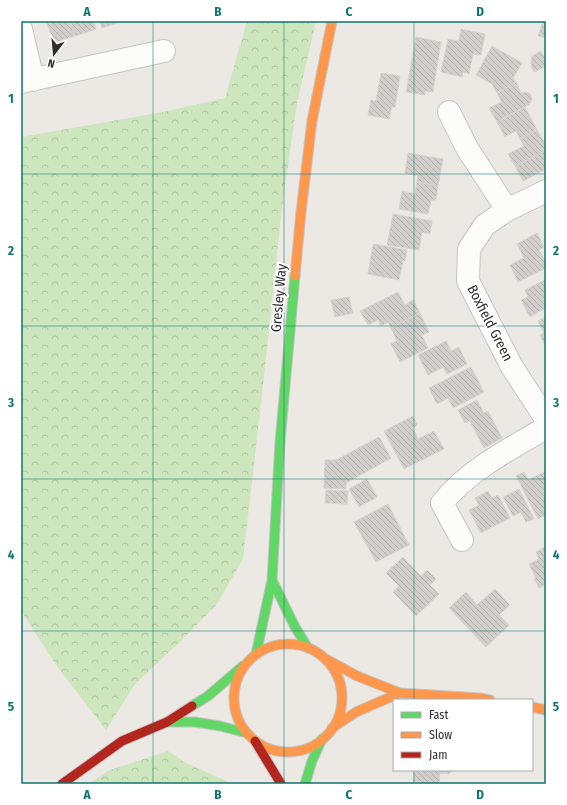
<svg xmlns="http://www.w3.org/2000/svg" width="567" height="805" font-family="'Fira Sans Condensed',sans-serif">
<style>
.forest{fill:url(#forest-crowns)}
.building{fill:url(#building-back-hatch);stroke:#d7d4d0}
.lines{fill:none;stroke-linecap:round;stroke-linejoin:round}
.street-casing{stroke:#c5c4c5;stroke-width:24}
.fast-casing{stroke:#c5c4c5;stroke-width:11}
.slow-casing{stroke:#c5c4c5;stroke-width:11}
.jam-casing{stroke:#c5c4c5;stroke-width:11}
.street{stroke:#fcfcfb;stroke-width:22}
.fast{stroke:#63d668;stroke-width:9}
.slow{stroke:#ff974d;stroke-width:9}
.jam{stroke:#b3261e;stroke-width:9}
.grid{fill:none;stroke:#0f766e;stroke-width:1;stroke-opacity:0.55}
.labels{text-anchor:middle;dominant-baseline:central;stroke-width:4;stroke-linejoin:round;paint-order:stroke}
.street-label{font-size:14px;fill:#2e2e2e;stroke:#fff}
.neatline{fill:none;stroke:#0f766e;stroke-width:1.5}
.grid-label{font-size:13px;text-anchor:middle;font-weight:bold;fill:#0f766e}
</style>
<defs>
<pattern id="forest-crowns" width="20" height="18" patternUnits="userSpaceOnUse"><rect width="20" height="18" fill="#cee6be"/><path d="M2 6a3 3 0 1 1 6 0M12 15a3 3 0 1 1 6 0" fill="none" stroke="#b1c6a4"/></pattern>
<pattern id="building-back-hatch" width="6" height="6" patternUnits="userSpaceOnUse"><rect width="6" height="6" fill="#d1cecb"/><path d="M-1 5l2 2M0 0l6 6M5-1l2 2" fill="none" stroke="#b4b1af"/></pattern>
</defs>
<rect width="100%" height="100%" fill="#ece8e4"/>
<!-- forest -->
<path class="forest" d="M 247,21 L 316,21 L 297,103 L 282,207 L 261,404 L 243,559 L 217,604 L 185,637 L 135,684 L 106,730 L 58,668 L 21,611 L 21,137 L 163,112 L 225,98 Z
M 168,751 L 186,763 L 233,784 L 88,784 L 110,770 Z"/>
<!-- building -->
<path class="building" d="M 46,21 L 70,21 L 75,36 L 54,43 Z
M 70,21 L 93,21 L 96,29 L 75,36 Z
M 100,21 L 123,21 L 102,28 Z
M 543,21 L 546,21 L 546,38 L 538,36 Z
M 461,29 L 485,34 L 481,55 L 473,54 L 469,74 L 463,72 L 462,77 L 441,72 L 448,39 L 459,41 Z
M 416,37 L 441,42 L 433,92 L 425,91 L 425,95 L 406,92 Z
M 492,46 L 522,63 L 513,78 L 516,82 L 497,93 L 492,84 L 476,75 Z
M 541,51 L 546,60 L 546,66 L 534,72 L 531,66 L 532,56 Z
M 381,73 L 400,76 L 395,107 L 392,107 L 389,119 L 368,115 L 371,100 L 376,101 Z
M 516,82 L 521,93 L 526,92 L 530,94 L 532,98 L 531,102 L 528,105 L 497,122 L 489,108 L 502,102 L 497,93 Z
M 525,107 L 537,130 L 520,139 L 516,131 L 505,137 L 497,122 Z
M 537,130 L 546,145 L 546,150 L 515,166 L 508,154 L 524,146 L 520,139 Z
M 546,150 L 546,169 L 523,181 L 515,166 Z
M 408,153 L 443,159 L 438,186 L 417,182 L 418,176 L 405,173 Z
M 417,182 L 438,186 L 436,200 L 431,200 L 428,214 L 399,209 L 402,191 L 415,194 Z
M 393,214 L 432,221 L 430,234 L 422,232 L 419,250 L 387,245 Z
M 537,233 L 544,247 L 539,250 L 546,263 L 546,268 L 518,282 L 510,265 L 524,258 L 517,244 Z
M 373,244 L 407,250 L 405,261 L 403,261 L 399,280 L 368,274 Z
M 546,279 L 546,308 L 530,317 L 521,300 L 528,297 L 525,290 Z
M 398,292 L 405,305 L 413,300 L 420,313 L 391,328 L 388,322 L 381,326 L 378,320 L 368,325 L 360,311 Z
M 349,297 L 353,313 L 335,317 L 331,300 Z
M 420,313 L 429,332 L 422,335 L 428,348 L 400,362 L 391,344 L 397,341 L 391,328 Z
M 546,317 L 546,347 L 540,335 L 544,333 L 538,321 Z
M 446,341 L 451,351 L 459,347 L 467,364 L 447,374 L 443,367 L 428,375 L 418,355 Z
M 471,367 L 484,392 L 453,408 L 448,398 L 437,404 L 429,388 Z
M 477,400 L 484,413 L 488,411 L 502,438 L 484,448 L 470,421 L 465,423 L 458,410 Z
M 413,416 L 417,425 L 413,428 L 418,439 L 434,431 L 444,449 L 404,469 L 384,431 Z
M 379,437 L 391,458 L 346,483 L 346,489 L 324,488 L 325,460 L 336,460 Z
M 546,471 L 546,515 L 538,519 L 516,476 L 524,472 L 528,480 Z
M 367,479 L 377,497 L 359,507 L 349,489 Z
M 519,489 L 534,519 L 526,522 L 521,512 L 513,516 L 503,497 Z
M 326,490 L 348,491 L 347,504 L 325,503 Z
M 488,491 L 492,498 L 498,495 L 510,518 L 481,533 L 469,510 L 479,505 L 475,498 Z
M 388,504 L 409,545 L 376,562 L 354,522 Z
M 546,546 L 546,584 L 539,588 L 534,579 L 536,578 L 529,564 L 539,559 L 536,552 Z
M 403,557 L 421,576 L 427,570 L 436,579 L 430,585 L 439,594 L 416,616 L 393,592 L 399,586 L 386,573 Z
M 495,589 L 510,605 L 499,615 L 509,625 L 486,647 L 449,608 L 466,592 L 477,605 Z
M 414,770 L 453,770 L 449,774 L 440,773 L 439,784 L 441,784 L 422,784 L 422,782 L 413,781 Z"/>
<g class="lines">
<defs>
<path id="street" d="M 21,29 L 33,80
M 21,82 L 164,51
M 449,112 L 467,148 L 507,210
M 546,191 L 507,210 L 485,225 L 469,249 L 468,281 L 512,367 L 546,419
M 462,540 L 442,503 C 469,470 509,449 546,428"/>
<path id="fast" d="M 272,580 L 295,627 L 308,648
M 256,654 L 272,580 L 280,442 L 295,276
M 192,706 L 208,696 L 243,666
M 167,722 L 195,722 L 220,726 L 247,733
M 305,784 L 312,761 L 322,739"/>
<path id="slow" d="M 295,276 L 301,212 L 312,121 L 332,21
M234 698a54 54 0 1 1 108 0a54 54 0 1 1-108 0Z
M 326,659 L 357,676 L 400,693 L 480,698 L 490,700
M 532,707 L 546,710
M 332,728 L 356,712 L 400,693"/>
<path id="jam" d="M 255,741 L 281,784
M 62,784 L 122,741 L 167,722 L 192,706"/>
</defs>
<!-- street casing -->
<use href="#street" class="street-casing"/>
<!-- fast casing -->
<use href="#fast" class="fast-casing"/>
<!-- slow casing -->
<use href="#slow" class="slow-casing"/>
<!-- jam casing -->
<use href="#jam" class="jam-casing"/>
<!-- street -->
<use href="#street" class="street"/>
<!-- fast -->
<use href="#fast" class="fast"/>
<!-- slow -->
<use href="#slow" class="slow"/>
<!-- jam -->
<use href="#jam" class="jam"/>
</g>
<!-- grid -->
<path class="grid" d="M 153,21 L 153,784M 284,21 L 284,784M 414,21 L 414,700M 21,174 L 546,174M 21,326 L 546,326M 21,479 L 546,479M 21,631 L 546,631M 414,770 L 414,784"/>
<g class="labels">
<!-- street labels -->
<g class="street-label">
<text transform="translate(279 298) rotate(-85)">Gresley Way</text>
<text transform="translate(490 323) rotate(63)">Boxfield Green</text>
</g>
</g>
<!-- border -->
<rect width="567" height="805" fill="none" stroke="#ffffff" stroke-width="44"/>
<!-- legend -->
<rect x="393" y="699" width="140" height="72" fill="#ffffff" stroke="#ababab"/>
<rect x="401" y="712" width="20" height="6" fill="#63d668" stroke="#ababab"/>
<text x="429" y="719" font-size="12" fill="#2e2e2e">Fast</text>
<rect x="401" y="732" width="20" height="6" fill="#ff974d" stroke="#ababab"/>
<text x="429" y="739" font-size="12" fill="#2e2e2e">Slow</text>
<rect x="401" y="752" width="20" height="6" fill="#b3261e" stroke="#ababab"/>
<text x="429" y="759" font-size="12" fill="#2e2e2e">Jam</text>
<!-- north arrow -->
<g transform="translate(54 54) rotate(196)" stroke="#ffffff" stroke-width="3" paint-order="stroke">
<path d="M0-3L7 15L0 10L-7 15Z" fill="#2e2e2e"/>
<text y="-6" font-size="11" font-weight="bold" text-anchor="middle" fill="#2e2e2e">N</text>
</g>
<rect x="22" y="22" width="523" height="761" class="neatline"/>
<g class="grid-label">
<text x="87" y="16">A</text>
<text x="218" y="16">B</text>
<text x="349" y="16">C</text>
<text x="480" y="16">D</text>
<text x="11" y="103">1</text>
<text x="556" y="103">1</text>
<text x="11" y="255">2</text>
<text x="556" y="255">2</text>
<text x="11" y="407">3</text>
<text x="556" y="407">3</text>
<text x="11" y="559">4</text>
<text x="556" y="559">4</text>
<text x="11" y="711">5</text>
<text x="556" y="711">5</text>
<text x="87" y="799">A</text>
<text x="218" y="799">B</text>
<text x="349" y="799">C</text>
<text x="480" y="799">D</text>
</g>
</svg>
